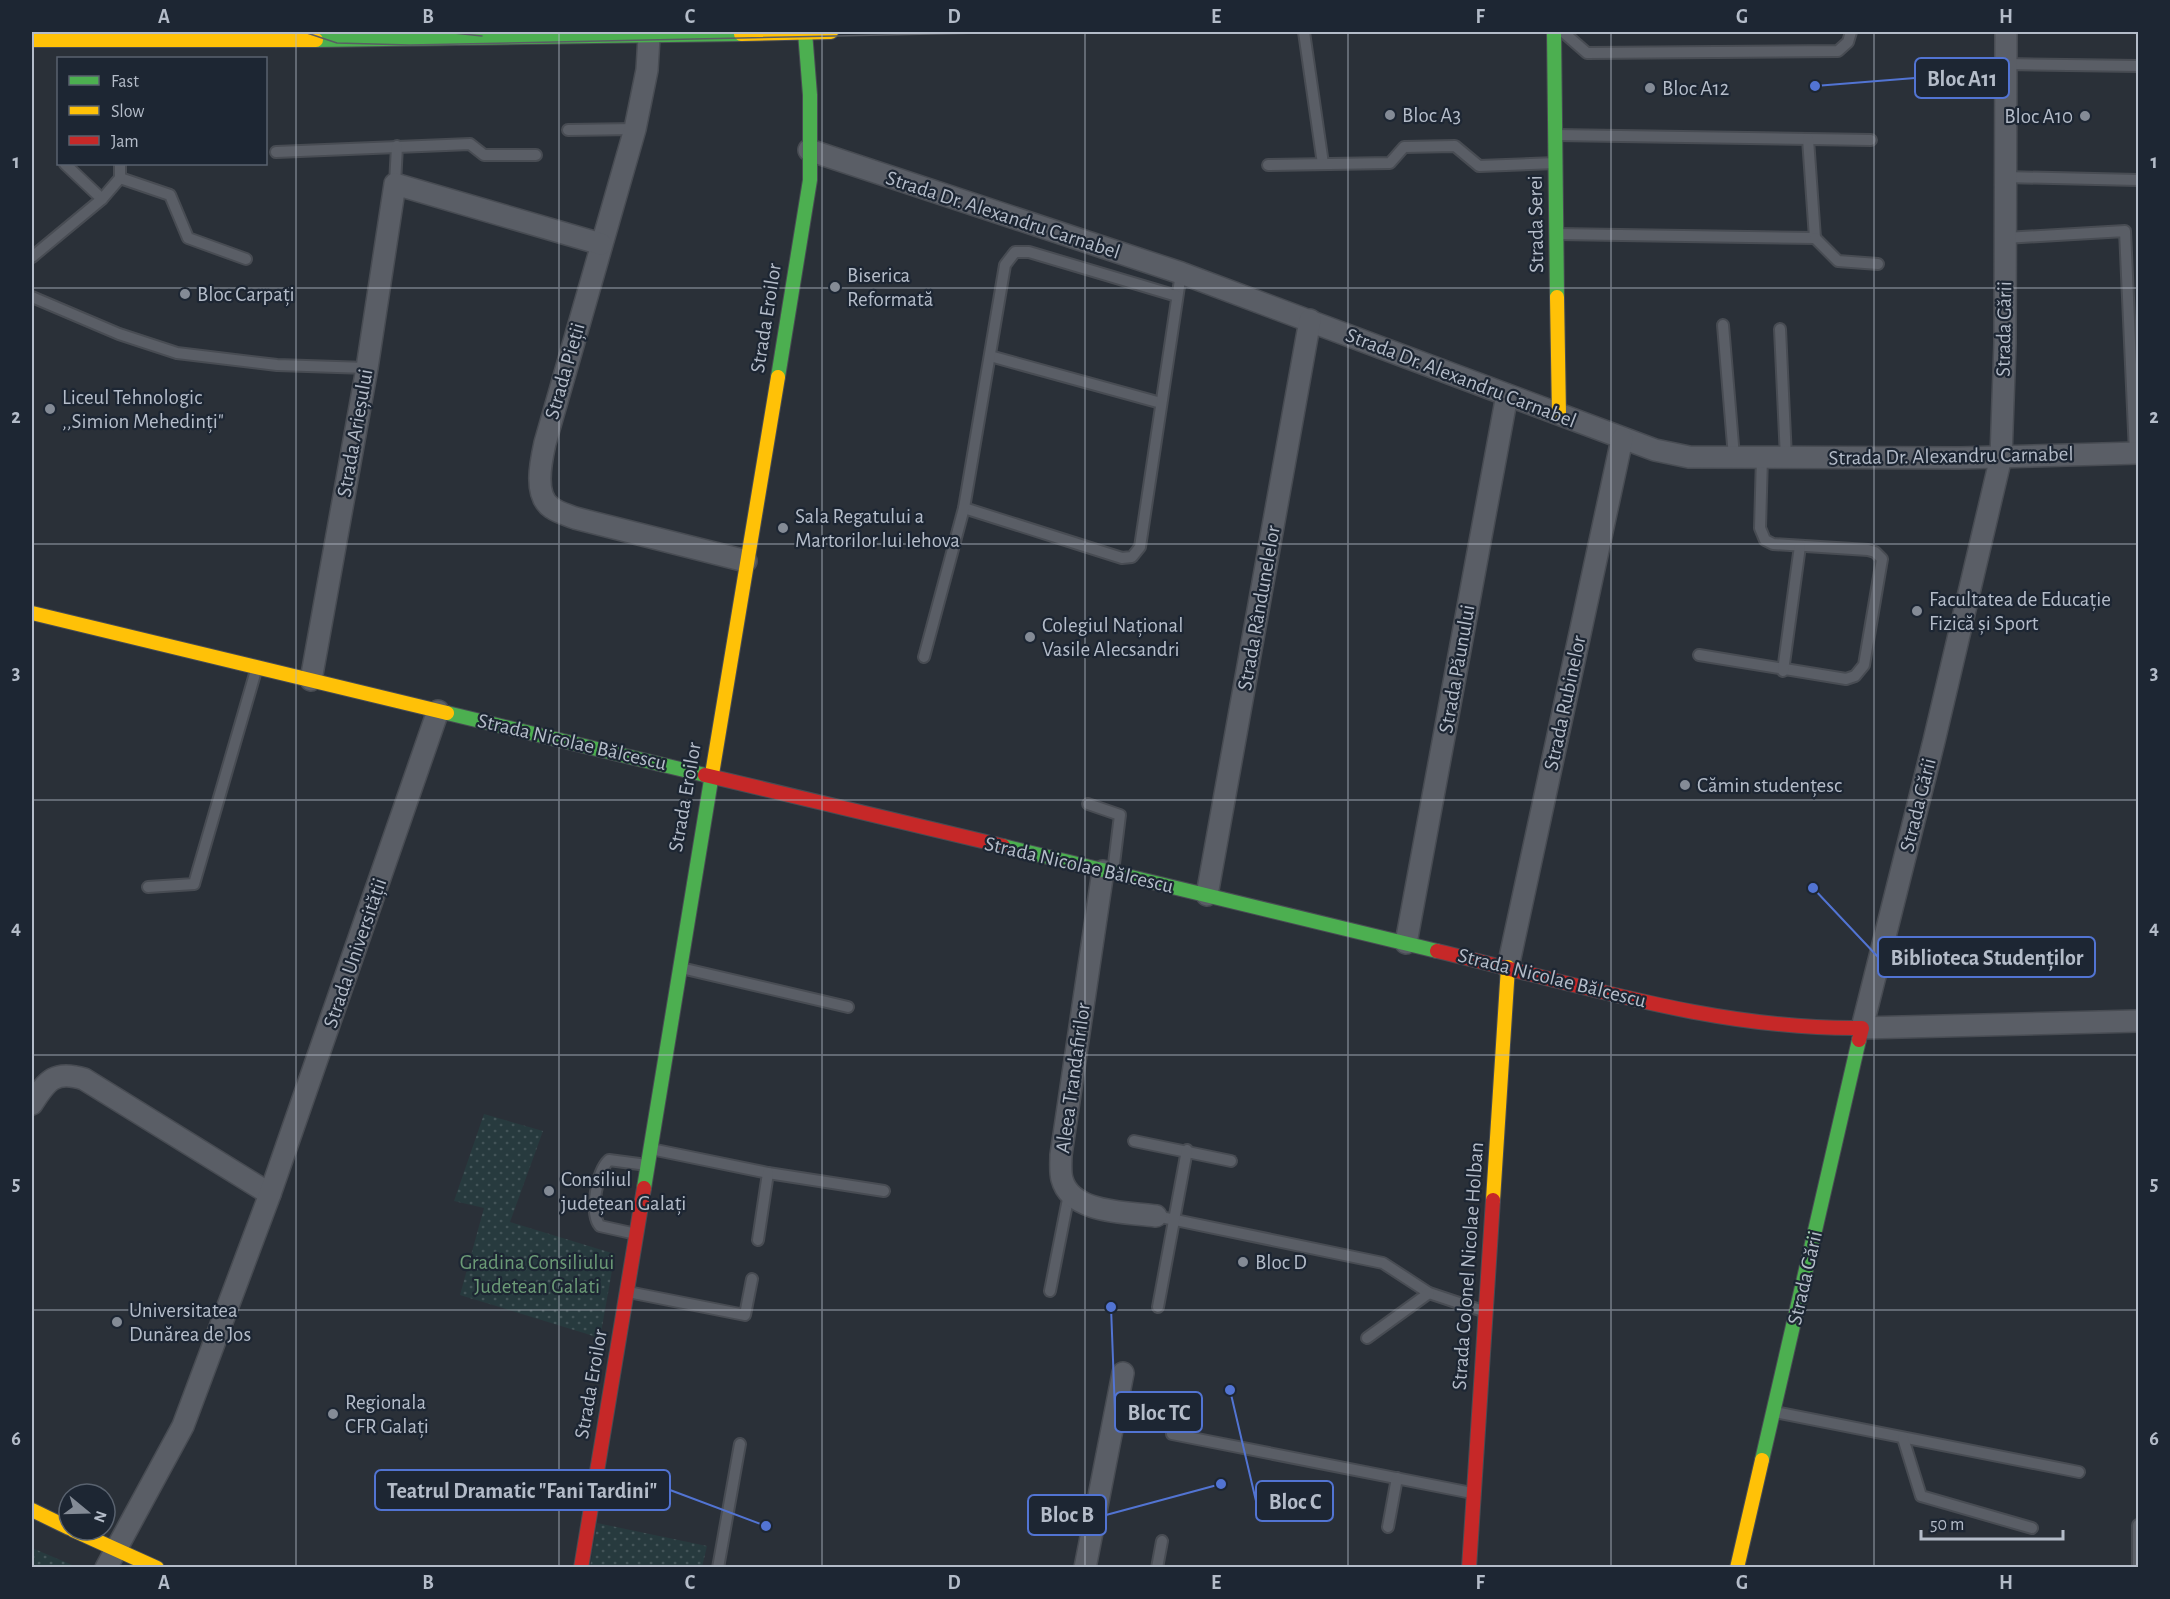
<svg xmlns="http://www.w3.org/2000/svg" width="2170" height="1599" viewBox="0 0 2170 1599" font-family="'Alegreya Sans',sans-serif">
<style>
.park{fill:url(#park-dots)}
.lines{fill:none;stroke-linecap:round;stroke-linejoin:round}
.lane-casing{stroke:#484c53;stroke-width:14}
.street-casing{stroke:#484c53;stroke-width:24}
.fast-casing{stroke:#484c53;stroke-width:16}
.slow-casing{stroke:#484c53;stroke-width:16}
.jam-casing{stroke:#484c53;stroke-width:16}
.lane{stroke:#5a5e66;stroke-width:10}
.street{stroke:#5a5e66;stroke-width:21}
.fast{stroke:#4caf50;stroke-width:14}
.slow{stroke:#ffc107;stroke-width:14}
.jam{stroke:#c62828;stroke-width:14}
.tram{stroke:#595d64;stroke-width:1.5}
.grid{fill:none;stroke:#b4bcc9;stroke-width:1.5;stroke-opacity:0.55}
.poi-dot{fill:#848b96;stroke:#1d2633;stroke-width:2}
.labels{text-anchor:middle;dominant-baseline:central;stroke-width:4.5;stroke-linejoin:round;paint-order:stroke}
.poi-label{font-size:21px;fill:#b4bcc9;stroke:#1d2633;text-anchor:start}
.street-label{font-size:21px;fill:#b4bcc9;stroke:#1d2633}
.park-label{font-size:21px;fill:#6b9a76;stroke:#1d2633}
.leader{fill:none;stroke:#5274d3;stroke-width:2}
.callout-dot{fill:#5274d3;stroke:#1d2633;stroke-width:2}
.callout{fill:#1d2633;stroke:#5274d3;stroke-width:2}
.callout-label{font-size:22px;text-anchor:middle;font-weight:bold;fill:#b4bcc9}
.neatline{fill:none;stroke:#b4bcc9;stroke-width:2}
.grid-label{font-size:20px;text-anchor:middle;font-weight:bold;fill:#b4bcc9}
</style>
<defs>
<pattern id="park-dots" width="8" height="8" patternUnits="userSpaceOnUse" patternTransform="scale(1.5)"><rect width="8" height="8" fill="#273a3e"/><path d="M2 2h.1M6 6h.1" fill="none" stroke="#445559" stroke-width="1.8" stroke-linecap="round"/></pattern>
</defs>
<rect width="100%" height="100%" fill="#2a3038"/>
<g class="park">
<path d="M484,1114l59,17 -33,91 105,32 -15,84 -140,-43 24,-87 -30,-7z"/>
<path d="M597,1523l110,23 -5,21 -112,1z"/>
<path d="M32,1548l45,19h-45z"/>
</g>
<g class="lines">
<g class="lane-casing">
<g id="lane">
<path d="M1304,32l19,132"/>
<path d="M1563,32l24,21 251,-2 10,-9 3,-10"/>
<path d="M2006,64l132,2"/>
<path d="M568,130l67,-1"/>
<path d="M1556,135l315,5"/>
<path d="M276,152l194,-8 14,11h52"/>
<path d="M65,164l37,35"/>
<path d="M1268,165l122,-2 14,-16 51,-1 24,20 77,-3"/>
<path d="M2006,177l132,3"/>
<path d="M120,178l50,17 18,43 58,21"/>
<path d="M395,184l2,-38"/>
<path d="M1557,234l258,4 -7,-99"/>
<path d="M1815,238l23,23 40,3"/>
<path d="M2005,238l120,-7 10,222"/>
<path d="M32,257l70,-58 18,-21v-14"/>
<path d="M32,297l87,37 58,19 100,12 90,3"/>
<path d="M1723,325l11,132"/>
<path d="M1780,329l6,129"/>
<path d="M990,356l171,47"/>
<path d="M964,508l158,50 10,-1 8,-10 41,-274"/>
<path d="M1699,655l147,24 9,-3 9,-11 18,-106 -7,-7 -7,-2 -95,-6 -8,-4 -5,-12 2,-71"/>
<path d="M924,657l40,-149 41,-243 10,-13h14l148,44"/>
<path d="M1783,671l17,-125"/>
<path d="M1088,804l32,11 -7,57"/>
<path d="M148,887l46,-3 63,-217"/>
<path d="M681,968l167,39"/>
<path d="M1134,1141l97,20"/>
<path d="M651,1149l117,24 116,18"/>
<path d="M1156,1216l227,47 46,30 57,19"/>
<path d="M636,1234l-36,-8c-11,-13 -3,-55 9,-66l38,5"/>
<path d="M758,1240l10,-67"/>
<path d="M1050,1291l19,-97"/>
<path d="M628,1292l117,23 7,-36"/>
<path d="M1158,1307l29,-157"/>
<path d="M1367,1338l62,-45"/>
<path d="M1775,1412l304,60"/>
<path d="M1172,1434l300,59"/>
<path d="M1903,1438l18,58 111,32"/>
<path d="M1388,1527l9,-49"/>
<path d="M718,1568l22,-124"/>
<path d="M1157,1568l5,-27"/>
<path d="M2138,1568v-43"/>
</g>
</g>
<g class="street-casing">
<g id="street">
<path d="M2006,32l-1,311 -4,114 -67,284 -72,287 276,-7"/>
<path d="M649,37l-2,33 -12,59 -90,314c-4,18 -12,53 7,65 7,5 16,7 23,10l171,43"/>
<path d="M809,150l372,123 474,177 34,7 271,1 178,-5"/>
<path d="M311,680l56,-312 28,-184 206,60"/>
<path d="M1103,871l-42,284c0,7 -1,17 1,24 9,35 66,33 94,37"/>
<path d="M1207,895l103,-575"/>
<path d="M1406,943l101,-548"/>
<path d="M1508,967l114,-528"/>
<path d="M32,1104c15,-24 23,-34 52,-25l186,115"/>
<path d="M106,1568l77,-142 87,-232 168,-483"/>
<path d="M1085,1568l38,-195"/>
</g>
</g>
<g class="fast-casing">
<g id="fast">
<path d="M1554,32l3,265"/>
<path d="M316,40l425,-6"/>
<path d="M778,377l32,-197v-85l-5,-63"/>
<path d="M447,713l258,62"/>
<path d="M1003,846l434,105"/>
<path d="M644,1188l68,-414"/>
<path d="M1762,1460l97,-420"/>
</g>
</g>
<g class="slow-casing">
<g id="slow">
<path d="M741,34l90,-2"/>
<path d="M32,40h284"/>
<path d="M1557,297l2,118"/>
<path d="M32,613l415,100"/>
<path d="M712,774l66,-397"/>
<path d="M1493,1200l15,-233"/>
<path d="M32,1510l37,18"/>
<path d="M73,1530l84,38"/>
<path d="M1737,1568l25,-108"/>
</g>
</g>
<g class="jam-casing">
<g id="jam">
<path d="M705,775l298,71"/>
<path d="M1437,951c140,33 281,79 425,77l-3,12"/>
<path d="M581,1568l63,-380"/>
<path d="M1469,1568l24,-368"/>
</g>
</g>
<use href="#lane" class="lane"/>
<use href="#street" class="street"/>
<use href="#fast" class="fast"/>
<use href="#slow" class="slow"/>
<use href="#jam" class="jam"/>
<g class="tram">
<path d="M304,32l33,11 73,2 615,-13"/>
<path d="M444,32l38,4"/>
</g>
</g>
<path class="grid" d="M296,32v1536M559,32v1536M822,32v1536M1085,32v1536M1348,32v1536M1611,32v1536M1874,32v1536M32,288h2106M32,544h2106M32,800h2106M32,1055h2106M32,1310h2106"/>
<g class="poi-dot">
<circle cx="1650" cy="88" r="6"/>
<circle cx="1390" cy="115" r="6"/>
<circle cx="2085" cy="116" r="6"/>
<circle cx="835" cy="287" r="6"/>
<circle cx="185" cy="294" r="6"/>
<circle cx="50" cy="409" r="6"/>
<circle cx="783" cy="528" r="6"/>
<circle cx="1917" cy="611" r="6"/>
<circle cx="1030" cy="637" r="6"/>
<circle cx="1685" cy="785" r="6"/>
<circle cx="549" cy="1191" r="6"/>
<circle cx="1243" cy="1262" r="6"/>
<circle cx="117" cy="1322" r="6"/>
<circle cx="333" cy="1414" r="6"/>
</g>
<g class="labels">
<g class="poi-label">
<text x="1662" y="88">Bloc A12</text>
<text x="1402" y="115">Bloc A3</text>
<text x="2073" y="116" text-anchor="end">Bloc A10</text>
<text x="847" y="275">Biserica<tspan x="847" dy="24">Reformată</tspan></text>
<text x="197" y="294">Bloc Carpați</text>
<text x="62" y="397">Liceul Tehnologic<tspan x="62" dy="24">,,Simion Mehedinți"</tspan></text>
<text x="795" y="516">Sala Regatului a<tspan x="795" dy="24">Martorilor lui Iehova</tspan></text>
<text x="1929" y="599">Facultatea de Educație<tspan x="1929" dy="24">Fizică și Sport</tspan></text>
<text x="1042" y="625">Colegiul Național<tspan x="1042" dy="24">Vasile Alecsandri</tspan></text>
<text x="1697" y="785">Cămin studențesc</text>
<text x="561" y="1179">Consiliul<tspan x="561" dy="24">județean Galați</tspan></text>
<text x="1255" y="1262">Bloc D</text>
<text x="129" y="1310">Universitatea<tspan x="129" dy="24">Dunărea de Jos</tspan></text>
<text x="345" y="1402">Regionala<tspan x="345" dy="24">CFR Galați</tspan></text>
</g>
<g class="street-label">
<text transform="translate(1003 215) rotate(18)">Strada Dr. Alexandru Carnabel</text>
<text transform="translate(1536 224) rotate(-91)">Strada Serei</text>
<text transform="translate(766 318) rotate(-81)">Strada Eroilor</text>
<text transform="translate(2004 329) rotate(-89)">Strada Gării</text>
<text transform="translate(565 371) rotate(-74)">Strada Pieții</text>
<text transform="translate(1461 378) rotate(21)">Strada Dr. Alexandru Carnabel</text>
<text transform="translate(355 433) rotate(-80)">Strada Arieșului</text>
<text transform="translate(1951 456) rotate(-1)">Strada Dr. Alexandru Carnabel</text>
<text transform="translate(1259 608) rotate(-80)">Strada Rândunelelor</text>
<text transform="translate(1457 669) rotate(-80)">Strada Păunului</text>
<text transform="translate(1565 703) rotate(-78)">Strada Rubinelor</text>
<text transform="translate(572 742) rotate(13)">Strada Nicolae Bălcescu</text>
<text transform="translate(685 797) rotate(-80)">Strada Eroilor</text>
<text transform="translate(1918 805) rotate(-76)">Strada Gării</text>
<text transform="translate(1079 865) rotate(13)">Strada Nicolae Bălcescu</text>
<text transform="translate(355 953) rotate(-71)">Strada Universității</text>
<text transform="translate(1552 978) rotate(14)">Strada Nicolae Bălcescu</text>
<text transform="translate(1073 1078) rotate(-82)">Aleea Trandafirilor</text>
<text transform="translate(1468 1266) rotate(-86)">Strada Colonel Nicolae Holban</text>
<text transform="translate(1805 1278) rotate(-77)">Strada Gării</text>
<text transform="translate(591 1384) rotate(-80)">Strada Eroilor</text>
</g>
<g class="park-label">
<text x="537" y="1262">Gradina Consiliului<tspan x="537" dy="24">Judetean Galati</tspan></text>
</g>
</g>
<path class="leader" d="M1815 86L1915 78M1813 888L1878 957M1111 1307L1115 1412M766 1526L670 1490M1230 1390L1256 1501M1221 1484L1106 1515"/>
<g class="callout-dot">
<circle cx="1815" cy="86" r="6"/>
<circle cx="1813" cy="888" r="6"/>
<circle cx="1111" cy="1307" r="6"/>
<circle cx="766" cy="1526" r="6"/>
<circle cx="1230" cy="1390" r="6"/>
<circle cx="1221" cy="1484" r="6"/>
</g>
<g class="callout">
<rect x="1915" y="58" width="94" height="40" rx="6"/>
<rect x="1878" y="937" width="217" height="40" rx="6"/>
<rect x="1115" y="1392" width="87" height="40" rx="6"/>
<rect x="375" y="1470" width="295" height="40" rx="6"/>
<rect x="1256" y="1481" width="77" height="40" rx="6"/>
<rect x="1028" y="1495" width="78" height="40" rx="6"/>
</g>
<g class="callout-label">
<text x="1962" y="86">Bloc A11</text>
<text x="1987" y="965">Biblioteca Studenților</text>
<text x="1159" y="1420">Bloc TC</text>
<text x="522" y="1498">Teatrul Dramatic "Fani Tardini"</text>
<text x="1295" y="1509">Bloc C</text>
<text x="1067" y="1522">Bloc B</text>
</g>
<rect width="2170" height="1599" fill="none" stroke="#1d2633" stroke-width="66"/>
<rect x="57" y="57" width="210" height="108" fill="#1d2633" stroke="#59626f" stroke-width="1.5"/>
<rect x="69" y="76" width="30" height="9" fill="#4caf50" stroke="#59626f" stroke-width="1.5"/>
<text x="111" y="87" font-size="18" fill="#b4bcc9">Fast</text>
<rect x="69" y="106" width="30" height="9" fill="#ffc107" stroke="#59626f" stroke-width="1.5"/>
<text x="111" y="117" font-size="18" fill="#b4bcc9">Slow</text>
<rect x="69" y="136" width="30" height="9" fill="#c62828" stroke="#59626f" stroke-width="1.5"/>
<text x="111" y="147" font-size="18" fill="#b4bcc9">Jam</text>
<g transform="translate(87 1512) rotate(109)"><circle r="28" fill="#1d2633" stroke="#59626f" stroke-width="1.5"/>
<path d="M0-4.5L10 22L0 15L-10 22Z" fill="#848b96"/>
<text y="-9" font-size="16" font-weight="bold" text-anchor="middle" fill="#b4bcc9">N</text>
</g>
<path d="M1921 1530v9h142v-9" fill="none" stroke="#b4bcc9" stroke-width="3"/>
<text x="1930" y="1530" font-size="18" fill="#b4bcc9" stroke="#1d2633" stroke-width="4.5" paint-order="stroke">50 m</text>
<rect x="33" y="33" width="2104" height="1533" class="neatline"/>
<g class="grid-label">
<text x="164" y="23">A</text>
<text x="428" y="23">B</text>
<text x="690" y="23">C</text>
<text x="954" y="23">D</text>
<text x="1216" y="23">E</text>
<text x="1480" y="23">F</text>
<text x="1742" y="23">G</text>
<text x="2006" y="23">H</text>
<text x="16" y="168">1</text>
<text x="2154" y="168">1</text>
<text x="16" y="423">2</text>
<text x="2154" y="423">2</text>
<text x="16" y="679">3</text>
<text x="2154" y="679">3</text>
<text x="16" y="934">4</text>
<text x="2154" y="934">4</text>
<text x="16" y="1190">5</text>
<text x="2154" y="1190">5</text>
<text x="16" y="1445">6</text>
<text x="2154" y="1445">6</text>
<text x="164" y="1589">A</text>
<text x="428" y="1589">B</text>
<text x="690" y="1589">C</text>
<text x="954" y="1589">D</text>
<text x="1216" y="1589">E</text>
<text x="1480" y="1589">F</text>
<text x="1742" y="1589">G</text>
<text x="2006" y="1589">H</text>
</g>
</svg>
